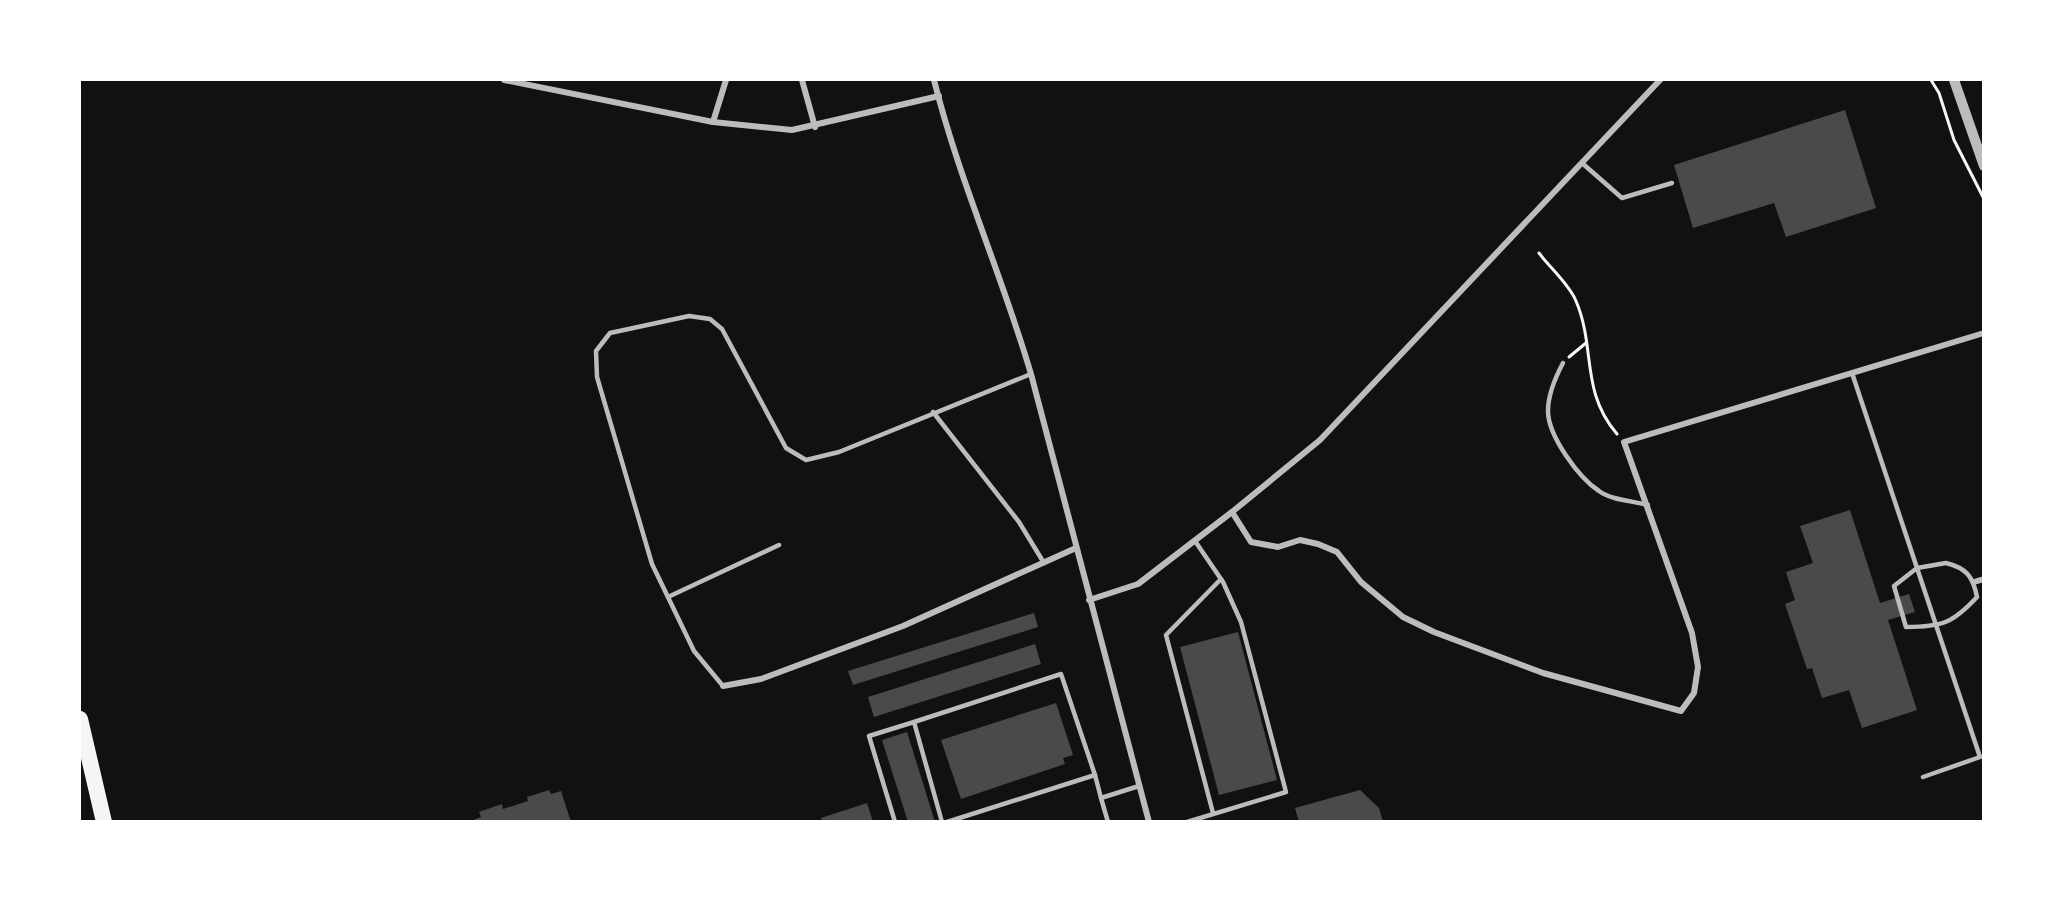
<svg xmlns="http://www.w3.org/2000/svg" width="2063" height="901" viewBox="0 0 2063 901" font-family="Quicksand,sans-serif">
<style>
.building{fill:#4a4a4a}
.lines{fill:none;stroke-linecap:round;stroke-linejoin:round}
.path{stroke:#f5f5f5;stroke-width:3}
.service{stroke:#bcbcbc;stroke-width:4.5}
.minor{stroke:#bcbcbc;stroke-width:6}
.tertiary{stroke:#bcbcbc;stroke-width:10}
.motorway{stroke:#f5f5f5;stroke-width:16}
</style>
<rect width="100%" height="100%" fill="#111"/>
<g class="building">
<path d="M1845,110l31,98 -90,29 -12,-34 -81,25 -19,-63z"/>
<path d="M1850,510l30,93 29,-9 6,18 -27,8 29,90 -55,18 -13,-38 -27,8 -10,-30 -5,1 -22,-65 10,-4 -9,-28 27,-9 -13,-37z"/>
<path d="M1034,613l4,14 -185,58 -5,-14z"/>
<path d="M1238,632l39,148 -58,15 -39,-148z"/>
<path d="M1035,644l6,20 -167,53 -6,-20z"/>
<path d="M1056,703l17,52 -10,3 2,6 -104,35 -20,-59z"/>
<path d="M907,732l28,90h-27l-26,-82z"/>
<path d="M549,790l2,4 10,-3 10,31h-103l13,-5 -2,-5 23,-8 1,5 25,-8 -1,-4z"/>
<path d="M1360,790l19,18 4,14h-84l-4,-14z"/>
<path d="M867,803l6,19h-51l-1,-4z"/>
</g>
<g class="lines">
<g class="path">
<path d="M1931,80l8,13 15,47 30,59"/>
<path d="M1539,253c11,15 30,31 37,48 20,47 4,90 41,133"/>
<path d="M1569,357l17,-14"/>
</g>
<g class="service">
<path d="M1582,163l40,35 50,-15"/>
<path d="M1563,363c-8,15 -15,31 -15,48 0,25 31,67 51,80 12,9 34,10 49,14"/>
<path d="M1852,373l128,384 -57,20"/>
<path d="M933,412l86,110 25,41"/>
<path d="M1946,563c20,5 27,13 31,34 -24,26 -35,30 -71,30l-12,-41 23,-18z"/>
<path d="M668,597l111,-52"/>
<path d="M723,686l-29,-35 -42,-87 -55,-187 -1,-26 14,-18 79,-17 21,3 12,10 64,119 20,12 33,-8 192,-78"/>
<path d="M1213,813l-47,-178 55,-56"/>
<path d="M895,822l-26,-86 45,-14"/>
<path d="M942,822l-28,-100 147,-48 34,101"/>
<path d="M947,822l148,-47 6,23"/>
<path d="M1108,822l-7,-24 38,-12"/>
<path d="M1187,822l99,-30 -45,-170 -18,-40 -28,-41"/>
</g>
<g class="minor">
<path d="M504,80l209,42 79,8 147,-34"/>
<path d="M802,80l13,47"/>
<path d="M934,80c25,100 68,195 97,294l118,448"/>
<path d="M713,122l13,-42"/>
<path d="M1232,512l19,30 27,5 22,-7 18,4 19,8 24,30 42,35 31,15 109,41 138,38 13,-18 4,-26 -6,-34 -68,-191 360,-109"/>
<path d="M1974,582l10,-3"/>
<path d="M1089,600l49,-16 94,-72 88,-72 340,-360"/>
<path d="M723,686l38,-7 142,-53 173,-78"/>
</g>
<path class="tertiary" d="M1954,80l30,86"/>
<path class="motorway" d="M80,719l24,103"/>
</g>
<rect width="2063" height="901" fill="none" stroke="#ffffff" stroke-width="162"/>
</svg>
